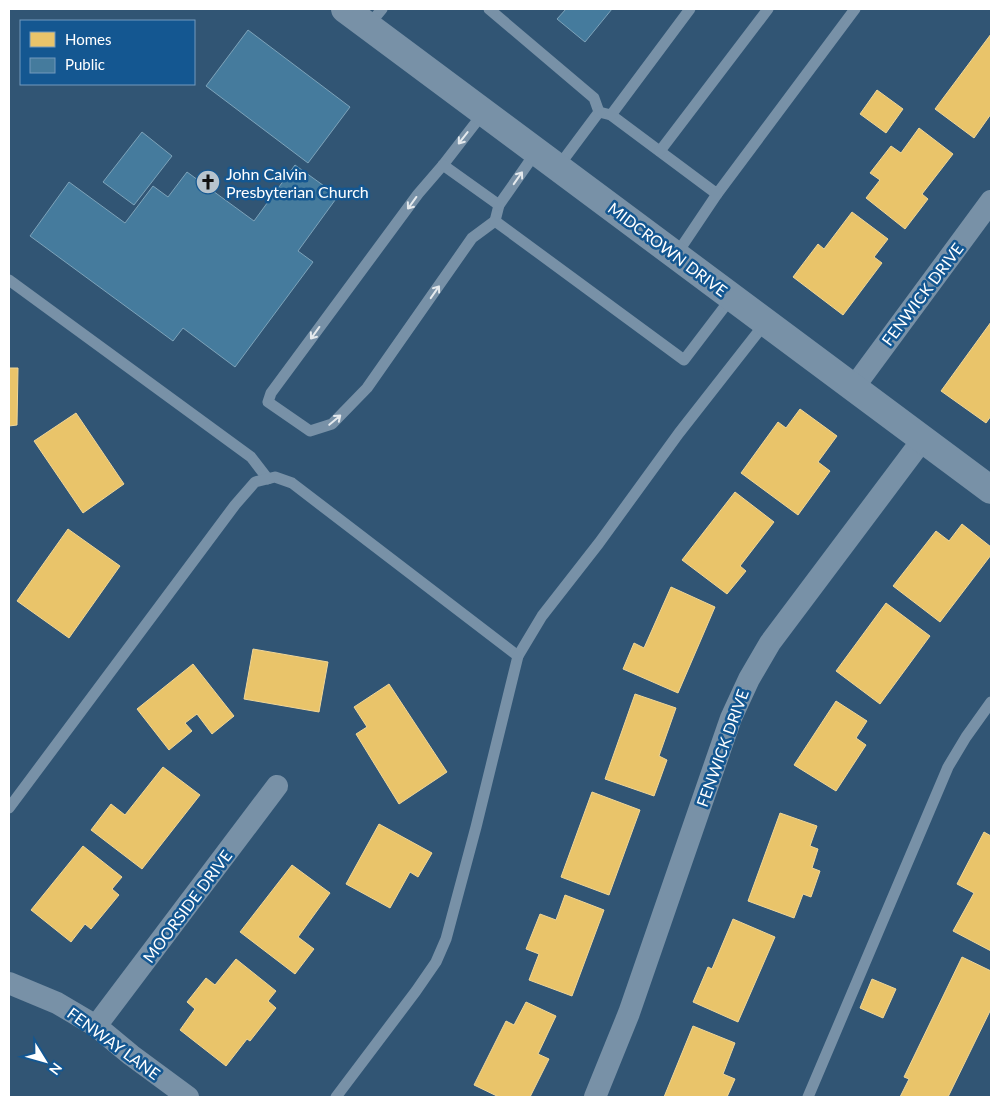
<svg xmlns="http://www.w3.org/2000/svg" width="1000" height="1106" viewBox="0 0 1000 1106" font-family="Lato,sans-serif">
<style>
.homes{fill:#e9c46a;stroke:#f0d697}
.public{fill:#457b9d;stroke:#7da3ba}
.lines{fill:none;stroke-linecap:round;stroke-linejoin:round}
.service{stroke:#7891a7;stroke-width:11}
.minor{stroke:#7891a7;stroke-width:22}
.tertiary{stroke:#7891a7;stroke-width:28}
.oneway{stroke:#e4e9ed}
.labels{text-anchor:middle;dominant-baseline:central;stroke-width:5;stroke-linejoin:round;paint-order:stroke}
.poi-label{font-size:16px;fill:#fff;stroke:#145791;text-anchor:start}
.street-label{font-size:16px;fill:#fff;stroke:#145791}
</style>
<rect width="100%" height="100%" fill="#315574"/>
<g class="homes">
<path d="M991,34v80l-17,24 -39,-29z"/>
<path d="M877,90l26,19 -17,24 -26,-19z"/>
<path d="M919,128l34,26 -31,40 6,5 -23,30 -39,-31 14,-18 -10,-7 21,-27 10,7z"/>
<path d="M852,212l36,27 -14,18 8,6 -39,52 -50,-38 25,-33 6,5z"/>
<path d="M991,322v94l-5,7 -45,-32z"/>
<path d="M9,368h9l-1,57 -8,1z"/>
<path d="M800,409l37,27 -19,26 12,9 -32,44 -57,-42 37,-51 8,6z"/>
<path d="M76,413l48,71 -41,29 -49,-72z"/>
<path d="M735,492l39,30 -34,44 6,5 -19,23 -45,-34z"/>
<path d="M962,524l29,23v8l-51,67 -47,-36 43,-55 13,10z"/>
<path d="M68,529l52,37 -51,72 -52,-37z"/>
<path d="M671,587l44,20 -37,86 -55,-24 11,-26 10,5z"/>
<path d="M886,603l44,33 -50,68 -44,-33z"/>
<path d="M253,649l75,13 -9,50 -75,-13z"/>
<path d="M193,664l41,52 -22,18 -15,-20 -12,9 7,8 -23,19 -32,-41z"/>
<path d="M389,684l58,88 -48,32 -43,-70 11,-7 -13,-20z"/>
<path d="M635,694l41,14 -17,48 8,4 -13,36 -49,-17z"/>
<path d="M836,701l31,20 -11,17 10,7 -30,46 -42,-26z"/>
<path d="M163,767l37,28 -58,74 -51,-39 20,-26 14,11z"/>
<path d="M592,792l48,18 -31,85 -48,-18z"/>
<path d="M780,813l37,13 -7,20 8,3 -6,19 8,3 -9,26 -8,-3 -9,24 -46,-17z"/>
<path d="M379,824l53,29 -14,24 -8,-5 -20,36 -44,-24z"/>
<path d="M984,832l7,4v115l-38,-20 21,-38 -17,-9z"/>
<path d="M83,846l39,31 -10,12 7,6 -28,34 -6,-5 -14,18 -40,-32z"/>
<path d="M292,865l38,28 -32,44 16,12 -19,25 -55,-42z"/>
<path d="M565,895l39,15 -32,86 -43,-16 10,-26 -13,-5 14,-35 16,6z"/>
<path d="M733,919l42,18 -37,85 -45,-20 15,-35 4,2z"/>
<path d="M962,957l29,14v38l-43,88h-48l9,-18 -5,-2z"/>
<path d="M236,959l40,32 -8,10 8,7 -26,33 -3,-2 -21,27 -46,-36 15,-21 -8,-7 19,-24 9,7z"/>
<path d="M872,979l24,10 -13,29 -23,-10z"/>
<path d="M526,1002l30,14 -18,38 11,5 -19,38h-31l-25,-12 32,-64 8,4z"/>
<path d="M693,1026l42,17 -12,31 12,5 -8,18h-63z"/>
</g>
<g class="public">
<path d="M566,9h46l-27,33 -28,-23z"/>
<path d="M248,30l102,77 -42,56 -102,-77z"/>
<path d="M142,132l30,24 -38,49 -31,-23z"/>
<path d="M295,165l43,31 -40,55 15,11 -78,105 -52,-39 -10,13 -143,-105 39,-54 56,41 28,-37 15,11 19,-25 67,49z"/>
</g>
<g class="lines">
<g class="service">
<path d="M489,9l105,89 5,14 -41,55"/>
<path d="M368,26l14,-17"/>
<path d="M484,112l-41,53 -25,29 -147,199 -3,9 42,29 22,-7 35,-36 105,-150 23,-17"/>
<path d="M599,112l12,3 106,79 138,-185"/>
<path d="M611,115l79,-106"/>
<path d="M660,151l108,-142"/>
<path d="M536,152l-37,53 -4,16 189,139 48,-63"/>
<path d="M443,165l56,40"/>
<path d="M676,255l41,-61"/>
<path d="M9,280l242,177 17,22"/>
<path d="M9,808l226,-303 20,-23 20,-5 17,6 226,173"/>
<path d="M336,1097l80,-106 20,-29 10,-23 30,-112 42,-171 24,-40 57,-73 80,-110 87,-111"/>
<path d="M808,1097l140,-330 18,-30 25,-35"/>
</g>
<g class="minor">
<path d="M854,387l137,-186"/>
<path d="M9,983l48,20 39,23 35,29 57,42"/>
<path d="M96,1026l181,-240"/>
<path d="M595,1097l34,-84 102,-295 18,-39 21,-36 153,-204"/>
</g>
<path class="tertiary" d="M345,9l646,481"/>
</g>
<defs><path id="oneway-shaft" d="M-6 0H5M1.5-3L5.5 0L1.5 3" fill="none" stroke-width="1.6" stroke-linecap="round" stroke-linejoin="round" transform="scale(1.25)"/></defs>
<g class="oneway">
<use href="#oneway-shaft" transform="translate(463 138) rotate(128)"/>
<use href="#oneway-shaft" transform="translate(518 178) rotate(-55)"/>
<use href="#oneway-shaft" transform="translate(412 203) rotate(126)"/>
<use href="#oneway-shaft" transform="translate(435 292) rotate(-55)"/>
<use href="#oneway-shaft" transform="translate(315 333) rotate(126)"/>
<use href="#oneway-shaft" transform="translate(335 420) rotate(-40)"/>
</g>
<defs>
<g id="church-disc" transform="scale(1.25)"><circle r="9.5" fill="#b7c4ce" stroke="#145791"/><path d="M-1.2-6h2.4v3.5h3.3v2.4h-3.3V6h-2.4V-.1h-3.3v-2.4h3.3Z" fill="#111"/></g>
</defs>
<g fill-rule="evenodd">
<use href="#church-disc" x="208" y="182"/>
</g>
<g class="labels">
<g class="poi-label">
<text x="226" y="173">John Calvin<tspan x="226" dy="18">Presbyterian Church</tspan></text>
</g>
<g class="street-label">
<text transform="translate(668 249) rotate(37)">MIDCROWN DRIVE</text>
<text transform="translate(922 294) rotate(-53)">FENWICK DRIVE</text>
<text transform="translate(722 748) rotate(-70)">FENWICK DRIVE</text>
<text transform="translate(187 906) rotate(-53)">MOORSIDE DRIVE</text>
<text transform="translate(114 1043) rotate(36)">FENWAY LANE</text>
</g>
</g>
<rect width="1000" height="1106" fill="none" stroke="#ffffff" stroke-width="20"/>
<rect x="20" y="20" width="175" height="65" fill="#145791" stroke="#729abd"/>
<rect x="30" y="32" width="25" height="15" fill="#e9c46a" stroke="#729abd"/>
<text x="65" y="45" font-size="15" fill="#ffffff">Homes</text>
<rect x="30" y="58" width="25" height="15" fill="#457b9d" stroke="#729abd"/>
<text x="65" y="70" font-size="15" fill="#ffffff">Public</text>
<g transform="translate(45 1061) rotate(127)" stroke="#145791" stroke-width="4" paint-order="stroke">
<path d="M0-4L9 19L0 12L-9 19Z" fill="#ffffff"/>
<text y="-8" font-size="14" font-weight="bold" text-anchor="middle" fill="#ffffff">N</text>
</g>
</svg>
